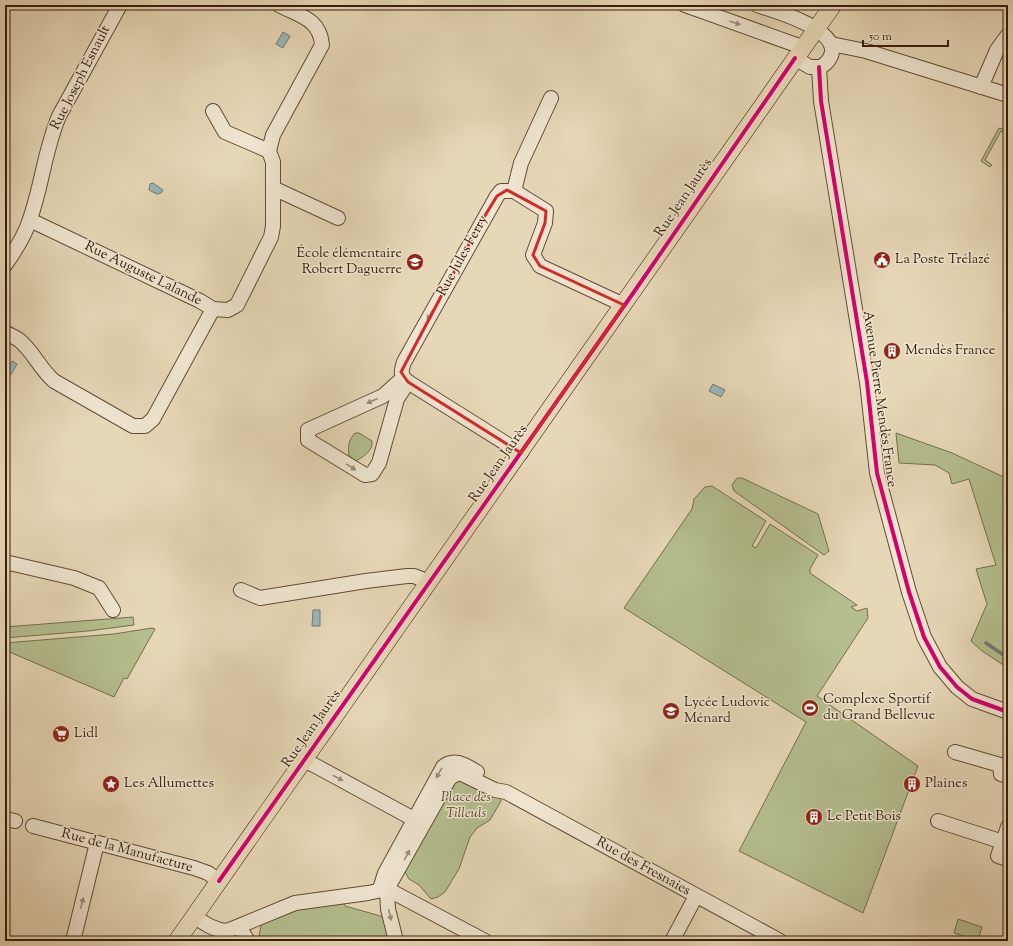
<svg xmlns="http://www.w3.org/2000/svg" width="1013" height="946" viewBox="0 0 1013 946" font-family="'Sorts Mill Goudy',serif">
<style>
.green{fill:#b4be8e;stroke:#766e4c}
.water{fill:#9bb7b9;stroke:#737a73}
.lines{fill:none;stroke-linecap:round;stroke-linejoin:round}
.stream{stroke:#737a73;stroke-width:3.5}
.minor-casing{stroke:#634c35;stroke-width:16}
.major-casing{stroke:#371e0a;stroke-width:18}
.minor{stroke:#efe5d0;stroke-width:14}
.major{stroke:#e6d7b6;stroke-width:17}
.cycleway-casing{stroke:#efe5d0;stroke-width:6}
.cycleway{stroke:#d6006c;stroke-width:4}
.oneway{fill:#9c8b77}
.marked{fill:none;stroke:#d62828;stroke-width:3;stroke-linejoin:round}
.labels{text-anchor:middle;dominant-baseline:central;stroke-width:3;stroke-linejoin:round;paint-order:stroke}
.street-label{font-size:14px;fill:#371e0a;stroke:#efe5d0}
.poi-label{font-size:14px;fill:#371e0a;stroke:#efe5d0;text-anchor:start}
.park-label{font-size:14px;font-style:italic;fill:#56462b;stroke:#efe5d0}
</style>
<rect width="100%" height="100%" fill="#e6d7b6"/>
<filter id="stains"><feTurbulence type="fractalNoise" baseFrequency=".005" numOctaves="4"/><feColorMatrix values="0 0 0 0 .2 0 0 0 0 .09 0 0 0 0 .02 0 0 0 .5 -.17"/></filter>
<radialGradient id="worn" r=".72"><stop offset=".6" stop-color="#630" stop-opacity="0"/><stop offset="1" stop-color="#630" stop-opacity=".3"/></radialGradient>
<g class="green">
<path d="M999,128l9,3v3l-7,-3 -16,29 7,5 -2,2 -9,-6z"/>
<path d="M355,433h4l13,8c1,10 -8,15 -16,20l-7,-5c-1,-10 -1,-15 6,-23z"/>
<path d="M896,433l56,20 56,26v189l-26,-17 -11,-10 16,-37 -11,-35 20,-4 -27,-86 -17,5 -3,-11 -14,-8 -36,-2z"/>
<path d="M737,478h5l76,36 11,37 -5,4 -90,-64 -2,-6z"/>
<path d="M712,486l54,35 -14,25 4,2 14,-24 48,31 -8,14v4l47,32 -6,2 6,4 10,-3 1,10 -51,78 101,70 -55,147 -124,-62 67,-129 -182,-114 68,-99 2,-10 11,-12z"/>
<path d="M133,617l1,8 -46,6 -83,7v-11z"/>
<path d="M152,628l3,1 -28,50 -3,-1 -10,19 -109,-47v-7l109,-9z"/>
<path d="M458,777l42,19 1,5 -11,19 -13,8 -7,9 -11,32 -14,23 -7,5 -7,2 -12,-14 -10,-6 -5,-9z"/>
<path d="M342,900l3,6 39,11 6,24h-132l3,-15 5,-9 29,-12z"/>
<path d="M958,919l24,8 -4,14 -24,-8z"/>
</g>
<g class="water">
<path d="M283,32l7,4 -7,12 -7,-4z"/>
<path d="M153,183l10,7 -2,3 -4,1 -8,-4 1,-6z"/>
<path d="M12,361l5,3 -6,11 -5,-3z"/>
<path d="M713,384l12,6 -4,7 -12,-6z"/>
<path d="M313,610h7v16h-8z"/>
</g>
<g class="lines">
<path class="stream" d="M986,643l22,15"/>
<g class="minor-casing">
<g id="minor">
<path d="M685,5l117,42"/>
<path d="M757,5c18,6 77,22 75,47 -1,7 -5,11 -11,15h-11l-15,-9"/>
<path d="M831,44l35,7 142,44"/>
<path d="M819,67l2,34 46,281 10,91 32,119 15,45 16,30 17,20 15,12 36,13"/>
<path d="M981,87l16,-37 11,-15"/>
<path d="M213,111l12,21 44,19"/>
<path d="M273,188l65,30"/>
<path d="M514,191l7,-28 30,-65"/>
<path d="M5,265c10,-14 20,-29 25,-46 12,-34 15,-70 29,-103l61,-111"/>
<path d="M213,309l15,1 9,-5 34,-68 2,-11v-64l-4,-11 4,-16 49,-90c-2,-26 -22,-29 -43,-40"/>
<path d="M5,332c4,3 10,5 14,8 14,11 21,29 35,41l79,45h12l8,-7 60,-110 -13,-8 -170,-81"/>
<path d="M403,378l-20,18 -75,34v10l57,35 7,-1 7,-11 18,-64 11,-17"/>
<path d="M521,453l-113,-71c-8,-6 -7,-11 -4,-20l93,-166 4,-5h13l32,20 -1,12 -12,32 7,11 84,39"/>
<path d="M5,562l69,16 25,10 14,22"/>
<path d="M241,590l19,8 106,-17 41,-5h7l15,6"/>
<path d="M955,752l45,13 1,9 7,2"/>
<path d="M303,761l11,4 107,58"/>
<path d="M5,819l10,2"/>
<path d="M938,821l65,21"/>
<path d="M33,826l161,42 14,5 11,8"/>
<path d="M1008,827l-10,29 10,3"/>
<path d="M380,889l5,-16 58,-106c12,-10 23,-1 34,5"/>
<path d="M387,889l62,-110 5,-4 6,-2 35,17 11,2 274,149"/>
<path d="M387,889l1,20 8,32"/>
<path d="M194,916c11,8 20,14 33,15l68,-28 73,-10 19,-4 98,52"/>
<path d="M239,927l9,14"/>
<path d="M73,941l24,-98"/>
<path d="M672,941l24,-45"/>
</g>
</g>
<g class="major-casing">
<path id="major" d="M177,941l656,-936"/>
</g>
<use href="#minor" class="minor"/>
<use href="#major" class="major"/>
<g class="cycleway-casing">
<g id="cycleway">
<path d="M819,67l2,34 46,281 10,91 32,119 15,45 16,30 17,20 15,12 36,13"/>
<path d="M219,881l417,-592 159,-231"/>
</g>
</g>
<use href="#cycleway" class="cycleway"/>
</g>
<defs><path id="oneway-solid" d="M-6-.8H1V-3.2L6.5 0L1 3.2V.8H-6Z"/></defs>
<g class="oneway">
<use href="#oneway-solid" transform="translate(735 23) rotate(19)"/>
<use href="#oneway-solid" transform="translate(430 315) rotate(119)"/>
<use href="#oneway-solid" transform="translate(372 401) rotate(156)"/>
<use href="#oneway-solid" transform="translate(351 467) rotate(32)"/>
<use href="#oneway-solid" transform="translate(439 773) rotate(120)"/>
<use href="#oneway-solid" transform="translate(338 778) rotate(28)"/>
<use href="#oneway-solid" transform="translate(407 855) rotate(-61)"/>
<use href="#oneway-solid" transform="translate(82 903) rotate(-76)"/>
<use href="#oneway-solid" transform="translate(390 915) rotate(77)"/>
</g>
<path class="marked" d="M507,190l39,21 -1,12 -12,32 7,11 84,39 -103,148 -113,-71 -7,-10 77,-145 19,-31z"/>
<defs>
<g id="civic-disc" transform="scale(0.9)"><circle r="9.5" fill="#8f2418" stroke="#efe5d0"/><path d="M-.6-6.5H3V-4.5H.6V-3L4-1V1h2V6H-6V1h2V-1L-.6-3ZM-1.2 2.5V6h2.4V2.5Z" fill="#fff"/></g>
<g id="school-disc" transform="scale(0.9)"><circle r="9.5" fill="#8f2418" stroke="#efe5d0"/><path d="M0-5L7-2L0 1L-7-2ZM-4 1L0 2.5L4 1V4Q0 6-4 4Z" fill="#fff"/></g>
<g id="building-disc" transform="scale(0.9)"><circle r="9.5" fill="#8f2418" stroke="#efe5d0"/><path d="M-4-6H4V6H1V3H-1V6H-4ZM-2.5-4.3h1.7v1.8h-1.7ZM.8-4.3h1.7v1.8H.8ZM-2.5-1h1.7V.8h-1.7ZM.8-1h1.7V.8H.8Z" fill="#fff"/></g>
<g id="stadium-disc" transform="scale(0.9)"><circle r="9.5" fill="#8f2418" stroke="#efe5d0"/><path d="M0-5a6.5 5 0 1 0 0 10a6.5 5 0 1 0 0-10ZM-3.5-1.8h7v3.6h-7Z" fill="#fff"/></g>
<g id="supermarket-disc" transform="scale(0.9)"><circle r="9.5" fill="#8f2418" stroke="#efe5d0"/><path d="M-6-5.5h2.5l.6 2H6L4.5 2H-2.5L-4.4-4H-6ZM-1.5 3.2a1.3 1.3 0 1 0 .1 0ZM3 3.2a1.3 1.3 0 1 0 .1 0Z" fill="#fff"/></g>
<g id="sight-disc" transform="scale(0.9)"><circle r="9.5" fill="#8f2418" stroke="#efe5d0"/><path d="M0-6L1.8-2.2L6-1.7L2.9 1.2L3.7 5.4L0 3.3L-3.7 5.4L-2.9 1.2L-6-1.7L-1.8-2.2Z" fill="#fff"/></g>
</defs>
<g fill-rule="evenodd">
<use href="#civic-disc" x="882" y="260"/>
<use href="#school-disc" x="415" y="262"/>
<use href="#building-disc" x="892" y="351"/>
<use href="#stadium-disc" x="810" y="708"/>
<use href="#school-disc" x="671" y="711"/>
<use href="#supermarket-disc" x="61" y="734"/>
<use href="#sight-disc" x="111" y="784"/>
<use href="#building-disc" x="912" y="784"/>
<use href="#building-disc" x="814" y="817"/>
</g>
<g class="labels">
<g class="street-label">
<text transform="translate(81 78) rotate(-63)">Rue Joseph Esnault</text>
<text transform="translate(684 198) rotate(-56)">Rue Jean Jaurès</text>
<text transform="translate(463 256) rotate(-61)">Rue Jules Ferry</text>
<text transform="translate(143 274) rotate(26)">Rue Auguste Lalande</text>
<text transform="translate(879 399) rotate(82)">Avenue Pierre Mendès France</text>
<text transform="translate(499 464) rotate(-55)">Rue Jean Jaurès</text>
<text transform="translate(312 729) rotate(-55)">Rue Jean Jaurès</text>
<text transform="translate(127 851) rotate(15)">Rue de la Manufacture</text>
<text transform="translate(643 867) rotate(29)">Rue des Fresnaies</text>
</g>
<g class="poi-label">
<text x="402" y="254" text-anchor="end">École élémentaire<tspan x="402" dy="16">Robert Daguerre</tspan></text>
<text x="895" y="260">La Poste Trélazé</text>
<text x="905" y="351">Mendès France</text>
<text x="823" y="700">Complexe Sportif<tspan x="823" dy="16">du Grand Bellevue</tspan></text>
<text x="684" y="703">Lycée Ludovic<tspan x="684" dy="16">Ménard</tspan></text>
<text x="74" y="734">Lidl</text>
<text x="124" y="784">Les Allumettes</text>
<text x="925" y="784">Plaines</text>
<text x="827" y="817">Le Petit Bois</text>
</g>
<g class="park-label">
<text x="466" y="798">Place des<tspan x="466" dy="16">Tilleuls</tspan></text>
</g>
</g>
<rect width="1013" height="946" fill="none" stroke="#e6d7b6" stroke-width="20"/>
<rect x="6" y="6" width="1001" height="934" fill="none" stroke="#371e0a" stroke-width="2"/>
<rect x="10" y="10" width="993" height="926" fill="none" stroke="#371e0a"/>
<path d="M863 40v6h85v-6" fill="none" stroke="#371e0a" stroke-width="2"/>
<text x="869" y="40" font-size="12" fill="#371e0a" stroke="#efe5d0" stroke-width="3" paint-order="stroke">50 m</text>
<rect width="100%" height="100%" filter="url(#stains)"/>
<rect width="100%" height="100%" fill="url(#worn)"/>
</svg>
